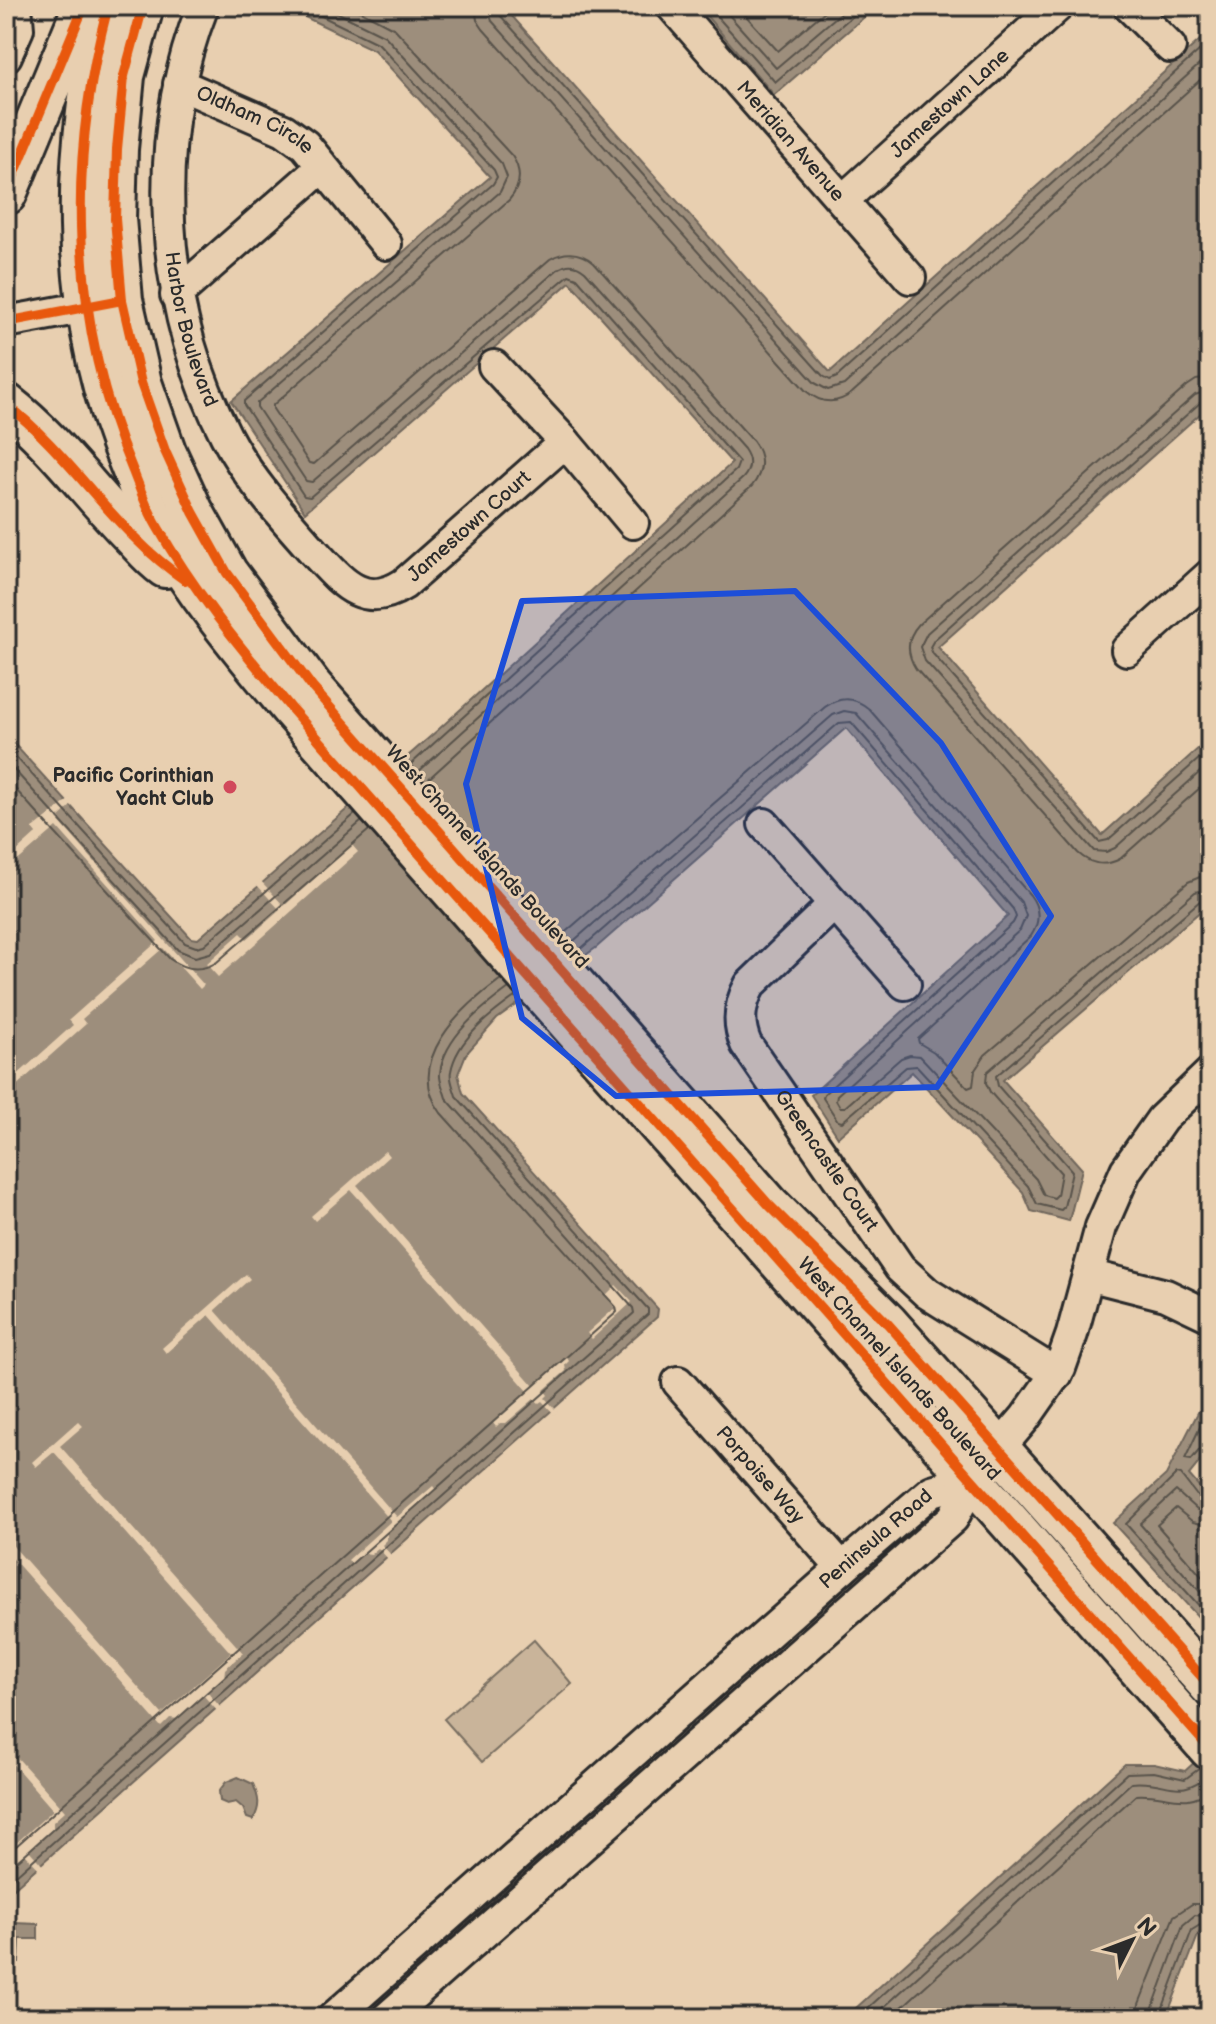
<svg xmlns="http://www.w3.org/2000/svg" width="1216" height="2024" viewBox="0 0 1216 2024" font-family="'Balsamiq Sans',sans-serif">
<style>
.green{fill:#c9b49a;stroke:#7a7062;stroke-width:2}
.water{fill:#9d8e7b;stroke:#6f665b;stroke-width:2}
.pier{fill:#e8cfb0}
.lines{fill:none;stroke-linecap:round;stroke-linejoin:round}
.shore{stroke:#59534b;stroke-width:2}
.minor-casing{stroke:#2b2b2b;stroke-width:36}
.major-casing{stroke:#2b2b2b;stroke-width:46}
.minor{stroke:#e8cfb0;stroke-width:30}
.major{stroke:#e8cfb0;stroke-width:40}
.cycleway-casing{stroke:#e8cfb0;stroke-width:15}
.cycleway{stroke:#e8590c;stroke-width:10}
.marked{fill:#1d4ed8;fill-opacity:0.2;stroke:#1d4ed8;stroke-width:6;stroke-linejoin:round}
.poi-dot{fill:#d1495b;stroke:#e8cfb0;stroke-width:3}
.labels{text-anchor:middle;dominant-baseline:central;stroke-width:6;stroke-linejoin:round;paint-order:stroke}
.street-label{font-size:20px;fill:#2b2b2b;stroke:#e8cfb0}
.poi-label{font-size:20px;font-weight:bold;fill:#2b2b2b;stroke:#e8cfb0;text-anchor:end}
</style>
<rect width="100%" height="100%" fill="#e8cfb0"/>
<filter id="ink" filterUnits="userSpaceOnUse"><feTurbulence type="fractalNoise" baseFrequency=".0125" numOctaves="2"/><feDisplacementMap in="SourceGraphic" scale="16" xChannelSelector="R" yChannelSelector="G"/><feConvolveMatrix kernelMatrix="1 2 1 2 8 2 1 2 1" color-interpolation-filters="sRGB"/></filter>
<g filter="url(#ink)">
<path class="green" d="M534,1640l38,44 -90,78 -38,-43z"/>
<g class="water">
<path d="M282,6h221l327,366 380,-341v374l-272,242 164,188 108,-97v165l-207,177 79,89 -13,52 -38,-10 -8,-19 -111,-120 -74,65 -27,-42 197,-179 -162,-188 -249,219 -100,72 -31,35 -8,20 5,19 195,216 -1,8 -651,578v-1160l185,203 7,1 241,-210 293,-266 -162,-181 -265,230 -74,-111 259,-224 -116,-127z"/>
<path d="M698,6h179l-103,89z"/>
<path d="M1210,1389v60l-21,26 21,24v131l-97,-107 53,-48z"/>
<path d="M1210,1748v188l-11,-3 -33,85h-321l280,-254h29l31,7z"/>
<path d="M238,1777l15,7c6,14 8,22 0,36l-6,-2 -4,-10 -7,-6 -9,2 -7,-3 -1,-10 7,-9z"/>
<path d="M14,1923l24,1v15h-18l-1,24 -13,-1 1,-31h6z"/>
</g>
<g class="pier">
<path d="M70,799l4,4 -17,16 147,166 -4,4 -37,-41 -81,71 4,5 -80,71v-10l67,-60 -4,-5 89,-79 -101,-114 -51,44v-10l30,-27 -4,-5z"/>
<path d="M352,845l6,7 -140,125 -12,-13 35,-31 6,6 33,-29 -24,-26 4,-4 24,26z"/>
<path d="M385,1151l4,5 -32,29 177,201 33,-28 2,3 -4,4 1,6 -22,19 4,5 -3,3 12,13 -3,3 -12,-13 -3,2 -5,-4 -28,24h-6l-4,4 -3,-4 35,-32 -177,-201 -36,31 -4,-5z"/>
<path d="M246,1274l4,5 -35,31 182,207 36,-31 3,4 -49,42v8l-5,5 11,12 -4,3 -11,-12 -7,6 -7,-1 -12,11 -4,-4 43,-39 -182,-206 -43,38 -4,-5z"/>
<path d="M616,1285l16,17 -40,37 -5,-6 28,-25 -10,-12z"/>
<path d="M78,1421l5,5 -23,20 183,207 -18,16 -1,9 -16,15 14,16 -4,3 -14,-16 -26,23 -8,-1 -9,9 -155,-176v-13l156,176 69,-61 -177,-201 -18,15 -4,-5z"/>
<path d="M6,1745l59,66 -12,11v8l-24,20 15,17 -4,3 -15,-16 -19,14v-16l47,-42 -47,-54z"/>
</g>
<g class="lines">
<g class="shore">
<path d="M301,6l78,38 115,126 3,7 -4,7 -249,217v4l60,91 6,1 259,-222 8,3 162,184 -3,8 -326,295"/>
<path d="M324,6l61,30 117,128 5,13 -7,15 -243,211v4l49,74 6,1 245,-212c9,-7 19,-7 28,1l159,178c7,10 7,20 -1,29l-326,295"/>
<path d="M351,6l44,23 117,127c10,15 9,30 -3,44l-236,205v4l36,54 5,1 236,-205c16,-9 30,-8 44,4l159,178c11,15 11,30 -1,45l-327,296"/>
<path d="M475,6l2,14 6,9 323,362c15,13 30,14 46,2l358,-322"/>
<path d="M487,6l5,15 323,362 13,7 16,-5 366,-330"/>
<path d="M497,6l3,9 323,361 7,4 7,-3 373,-336"/>
<path d="M708,6l67,76 89,-76"/>
<path d="M721,6l55,62 73,-62"/>
<path d="M737,6l41,45 53,-45"/>
<path d="M1210,378l-14,2 -9,6 -268,238c-13,14 -13,29 -3,45l162,184c13,12 26,14 42,6l90,-80"/>
<path d="M1210,390l-15,5 -268,238 -7,14 5,14 169,190 12,1 9,-4 95,-85"/>
<path d="M1210,400l-9,2 -267,238 -4,7 3,7 166,188 9,-2 102,-91"/>
<path d="M6,746l179,197 11,4 8,-2 151,-131"/>
<path d="M6,761l172,189 17,7 15,-4 152,-132"/>
<path d="M6,779l164,180c15,11 31,13 47,3l152,-132"/>
<path d="M561,936l264,-229c15,-11 30,-10 44,2l161,186c10,13 10,27 1,41l-113,103 1,4 15,9 34,36 5,-2 2,-16 10,-15 203,-173 12,-5 10,-1"/>
<path d="M569,945l264,-230 11,-4 12,2 165,189 5,14 -6,14 -183,165 -1,5 4,7h5l56,-49 9,-3 10,1 116,123 8,16 10,3 3,-3 4,-22 -71,-81 -4,-9 1,-11 208,-180 15,-4"/>
<path d="M576,953l263,-230 12,-1 162,187 3,8 -3,6 -189,171 -1,4 15,23 4,1 64,-55 11,-1 111,120 9,18 24,6 3,-3 8,-36 -74,-85 -2,-10 205,-176 9,-2"/>
<path d="M1210,1406l-25,53 6,1 11,-13 8,-2"/>
<path d="M1210,1503l-9,-2 -20,-26 -4,-1 -51,50 84,94"/>
<path d="M1210,1514l-13,-4 -21,-19 -36,33 70,79"/>
<path d="M1210,1526l-17,-4 -17,-14 -19,17 53,61"/>
<path d="M6,1855l611,-543 -1,-5 -175,-194c-38,-52 20,-105 60,-134"/>
<path d="M6,1871l628,-558 -1,-5 -187,-210c-2,-8 -7,-17 -6,-25 4,-36 43,-66 69,-85"/>
<path d="M6,1884l642,-570v-5l-192,-213c-2,-8 -7,-17 -5,-25 6,-32 40,-57 65,-75"/>
<path d="M857,2018l270,-245 27,-1 31,7 15,-11"/>
<path d="M872,2018l259,-235c38,-4 47,19 79,-10"/>
<path d="M890,2018l246,-223c27,-3 51,15 74,-6"/>
<path d="M1137,2018l2,-14 35,-88 18,-12h18"/>
<path d="M1149,2018l34,-93 12,-10 15,2"/>
<path d="M1159,2018l33,-88 8,-5 10,2"/>
</g>
<g class="minor-casing">
<g id="minor">
<path id="s1" d="M203,6c-54,137 -44,300 23,430 23,44 56,80 88,116 28,30 49,58 90,32l161,-142"/>
<path id="s2" d="M672,6l238,272"/>
<path d="M1129,6l41,41"/>
<path d="M6,56l12,-27 -2,-23"/>
<path id="s3" d="M179,84l105,46 21,15 81,99"/>
<path id="s4" d="M843,200l215,-194"/>
<path d="M176,295l145,-127"/>
<path d="M6,322l103,-19"/>
<path d="M494,366l71,76 68,81"/>
<path d="M1127,650l83,-75"/>
<path d="M764,824l141,160"/>
<path id="s5" d="M834,904l-84,81c-11,20 -13,38 -4,59l154,224 27,25 130,81"/>
<path d="M1088,1275l78,20 44,21"/>
<path id="s6" d="M678,1382l164,186"/>
<path id="s7" d="M333,2018l509,-450 90,-77 41,-12"/>
<path d="M387,2018l566,-500 20,-39 52,-61 35,-50 12,-34 29,-107 25,-57 36,-51 48,-46"/>
</g>
</g>
<g class="major-casing">
<g id="major">
<path d="M108,6c-41,154 -38,317 25,465 7,18 14,38 24,55 37,66 85,123 133,181l920,1042"/>
<path d="M143,6l-19,70 -7,73 -2,70 7,81 19,83 24,68 28,61 34,61 85,114 457,518 119,119 322,362"/>
<path d="M6,194l78,-188"/>
<path d="M6,404c48,37 82,86 124,129 11,11 22,25 35,34"/>
</g>
</g>
<use href="#minor" class="minor"/>
<use href="#major" class="major"/>
<g class="cycleway-casing">
<g id="cycleway">
<path d="M108,6c-41,154 -38,317 25,465 7,18 14,38 24,55 37,66 85,123 133,181l920,1042"/>
<path d="M143,6l-19,70 -7,73 -2,70 7,81 19,83 24,68 28,61 34,61 85,114 457,518 119,119 322,362"/>
<path d="M6,194l78,-188"/>
<path d="M6,322l116,-22"/>
<path d="M6,404c67,52 109,129 179,176"/>
</g>
</g>
<use href="#cycleway" class="cycleway"/>
</g>
</g>
<path class="marked" d="M795,591l146,152 110,173 -114,171 -321,9 -94,-78 -56,-234 56,-183z"/>
<circle class="poi-dot" cx="230" cy="787" r="8"/>
<g class="labels">
<g class="street-label">
<text stroke="none"><textPath href="#s4" startOffset="144">Jamestown Lane</textPath></text>
<text stroke="none"><textPath href="#s3" startOffset="84">Oldham Circle</textPath></text>
<text stroke="none"><textPath href="#s2" startOffset="180">Meridian Avenue</textPath></text>
<text stroke="none"><textPath href="#s1" startOffset="330">Harbor Boulevard</textPath></text>
<text stroke="none"><textPath href="#s1" startOffset="784">Jamestown Court</textPath></text>
<text transform="translate(487 857) rotate(48)">West Channel Islands Boulevard</text>
<text stroke="none"><textPath href="#s5" startOffset="320">Greencastle Court</textPath></text>
<text transform="translate(899 1369) rotate(48)">West Channel Islands Boulevard</text>
<text stroke="none"><textPath href="#s6" startOffset="124">Porpoise Way</textPath></text>
<text stroke="none"><textPath href="#s7" startOffset="724">Peninsula Road</textPath></text>
</g>
<g class="poi-label">
<text x="214" y="776">Pacific Corinthian<tspan x="214" dy="23">Yacht Club</tspan></text>
</g>
</g>
<rect width="1216" height="2024" fill="none" stroke="#e8cfb0" stroke-width="32"/>
<rect x="16" y="16" width="1184" height="1992" fill="none" stroke="#2b2b2b" stroke-width="3" filter="url(#ink)"/>
<g transform="translate(1132 1940) rotate(48)" stroke="#e8cfb0" stroke-width="6" paint-order="stroke">
<path d="M0-6L14 30L0 20L-14 30Z" fill="#2b2b2b"/>
<text y="-12" font-size="22" font-weight="bold" text-anchor="middle" fill="#2b2b2b">N</text>
</g>
</svg>
